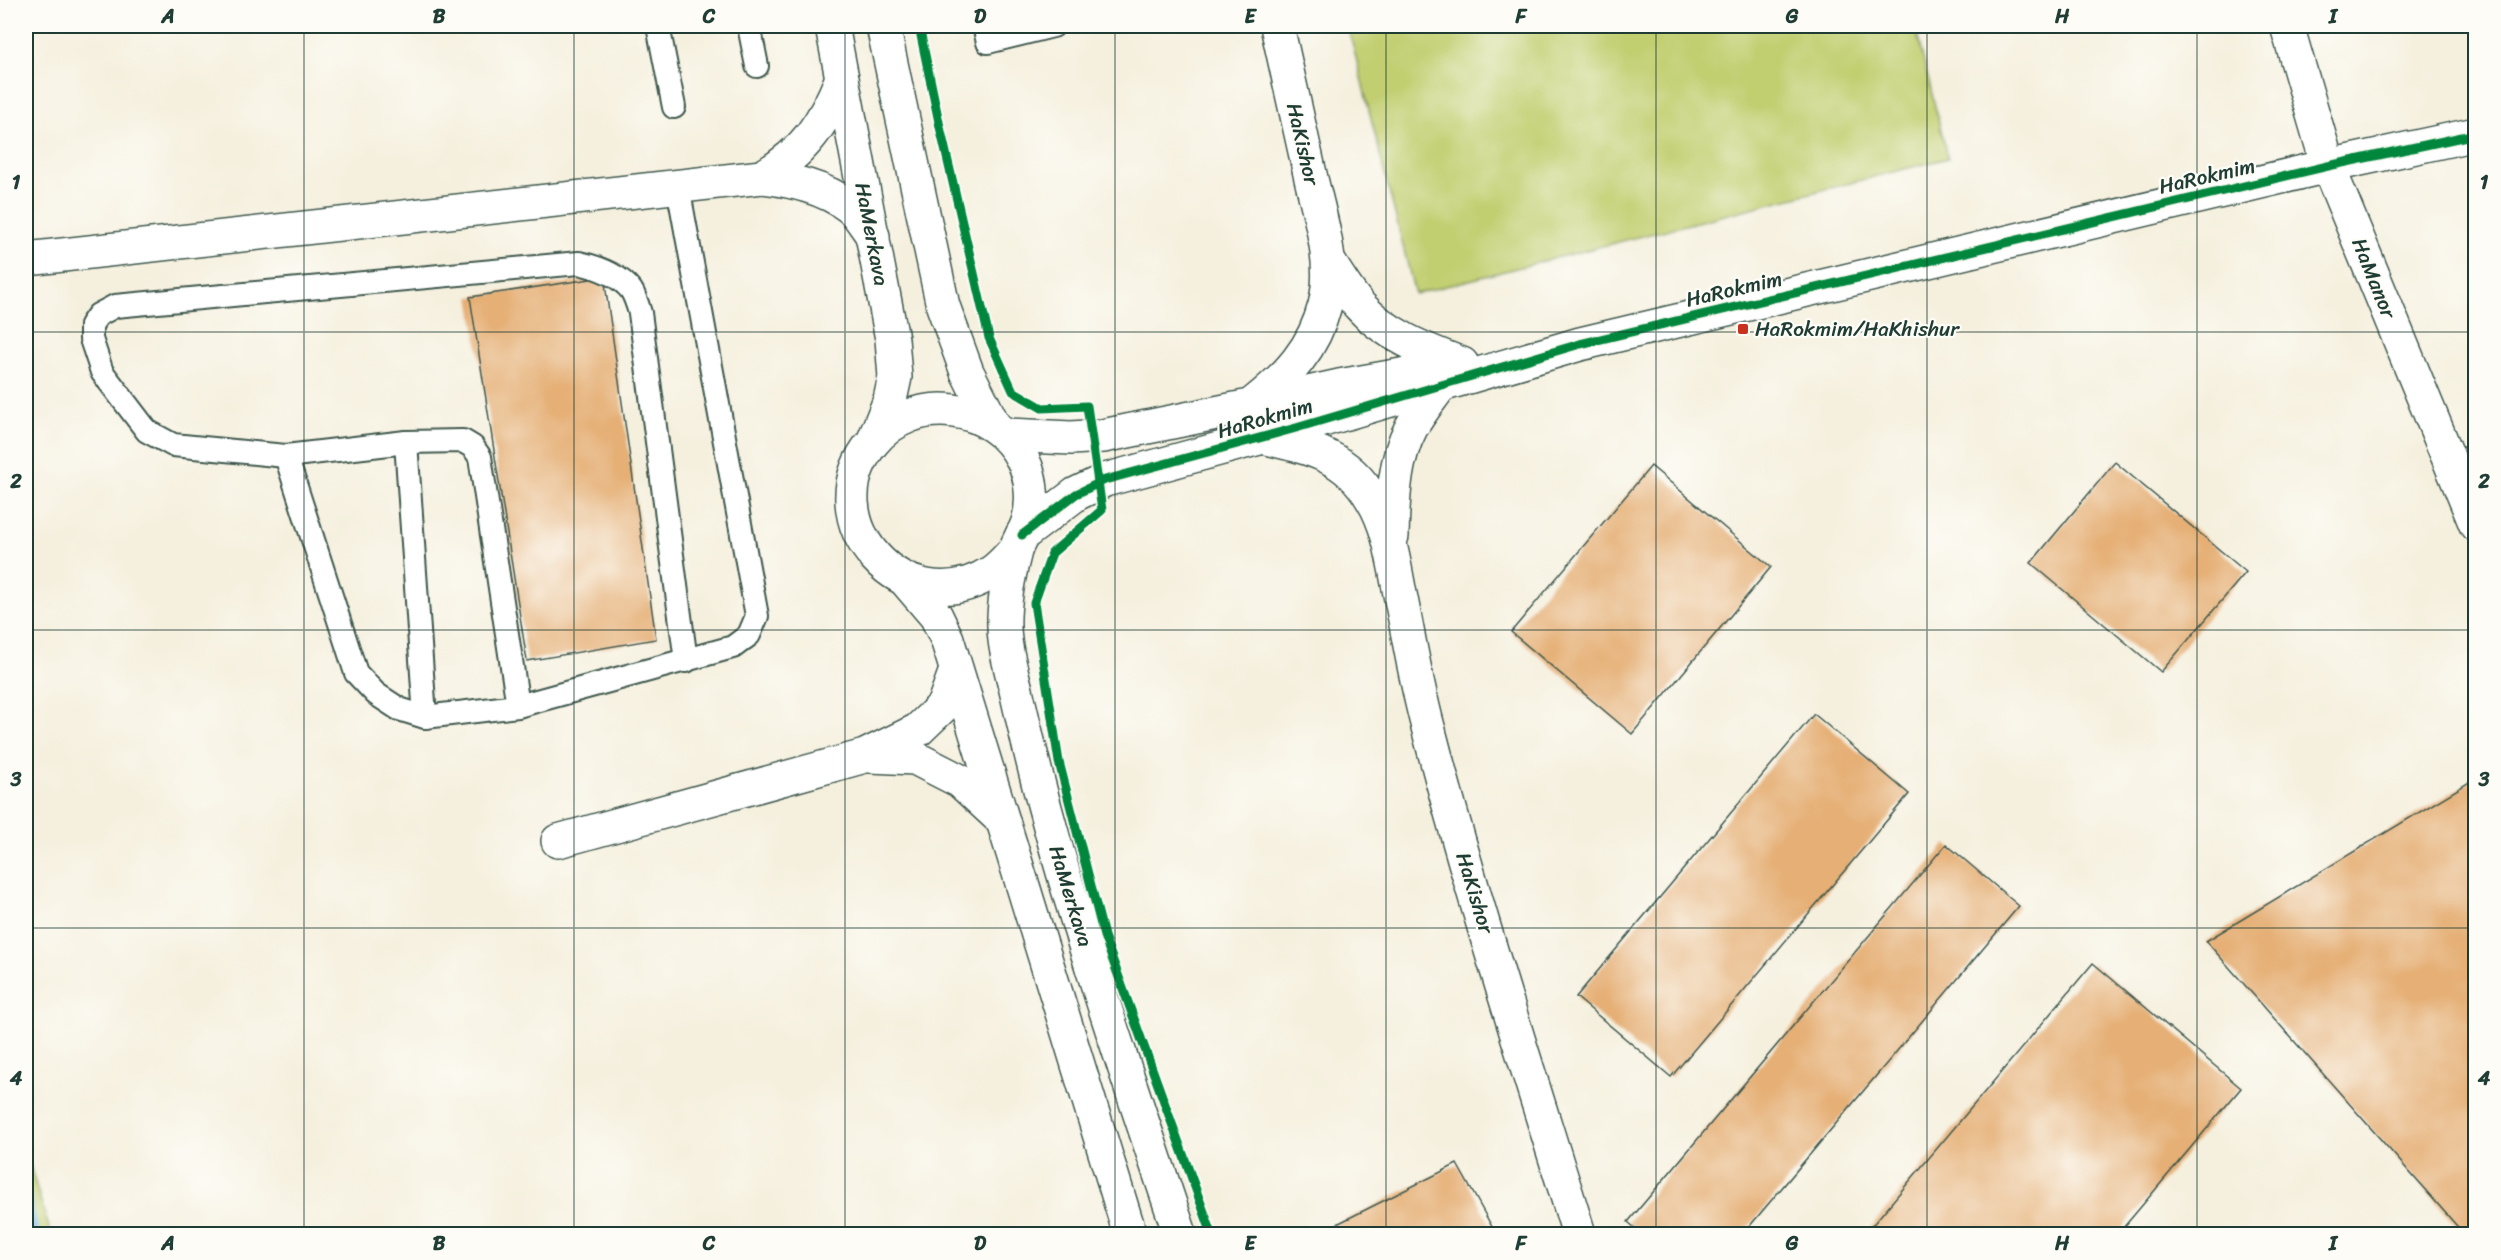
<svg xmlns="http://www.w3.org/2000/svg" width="2501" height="1260" viewBox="0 0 2501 1260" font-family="Sriracha,sans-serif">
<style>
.green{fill:#c2cf71;stroke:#708652;stroke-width:1.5}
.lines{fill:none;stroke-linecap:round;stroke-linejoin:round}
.stream{stroke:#6cb3e3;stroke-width:12}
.building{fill:#e5af75}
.lane-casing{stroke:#3f584e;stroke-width:26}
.street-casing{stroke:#3f584e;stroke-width:36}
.secondary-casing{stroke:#3f584e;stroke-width:36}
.lane{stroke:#fff;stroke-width:22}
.street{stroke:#fff;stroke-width:33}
.secondary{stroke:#fff;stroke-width:33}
.cycleway-casing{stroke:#fdfcf7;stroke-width:13}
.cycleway{stroke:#00873e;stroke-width:9}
.grid{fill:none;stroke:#1f3d34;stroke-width:1.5;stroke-opacity:0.55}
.poi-dot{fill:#c8321e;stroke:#fdfcf7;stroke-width:2}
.labels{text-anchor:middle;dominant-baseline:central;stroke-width:4.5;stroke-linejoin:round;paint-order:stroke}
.street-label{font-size:21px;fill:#1f3d34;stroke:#fdfcf7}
.poi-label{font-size:21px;fill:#1f3d34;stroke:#fdfcf7;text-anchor:start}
.neatline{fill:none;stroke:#1f3d34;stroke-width:2}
.grid-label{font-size:20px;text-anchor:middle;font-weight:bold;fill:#1f3d34}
</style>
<rect width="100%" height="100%" fill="#fdfcf7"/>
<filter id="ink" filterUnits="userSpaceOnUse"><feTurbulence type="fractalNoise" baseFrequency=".0167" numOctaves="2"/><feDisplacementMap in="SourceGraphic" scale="12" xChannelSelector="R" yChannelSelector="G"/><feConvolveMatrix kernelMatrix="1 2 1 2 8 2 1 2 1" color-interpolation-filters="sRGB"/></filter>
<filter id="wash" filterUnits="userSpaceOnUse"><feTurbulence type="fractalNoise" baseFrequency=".008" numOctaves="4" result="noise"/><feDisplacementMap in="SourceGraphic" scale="24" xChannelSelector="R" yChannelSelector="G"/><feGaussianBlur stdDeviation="1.35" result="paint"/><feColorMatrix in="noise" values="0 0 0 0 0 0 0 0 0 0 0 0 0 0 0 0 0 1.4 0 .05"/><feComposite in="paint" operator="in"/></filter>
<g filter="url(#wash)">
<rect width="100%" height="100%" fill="#f5f0de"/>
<g class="green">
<path d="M1348,26h567l33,132 -533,136z"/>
<path d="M26,1153l25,81h-25z"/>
</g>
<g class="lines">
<path class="stream" d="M26,1198l7,36"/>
</g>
<g id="blocks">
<g class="building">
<path d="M604,277l52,362 -129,22 -57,-364z"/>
<path d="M2115,462l131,110 -85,100 -130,-109z"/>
<path d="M1651,466l120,101 -139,167 -121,-102z"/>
<path d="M1814,714l95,80 -238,283 -95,-80z"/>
<path d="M2476,778v456h-12l-258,-293z"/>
<path d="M1946,844l73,62 -276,328h-101l-14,-12z"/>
<path d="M2093,963l148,125 -123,146h-253z"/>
<path d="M1457,1164l39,70h-179z"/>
</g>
</g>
</g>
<g filter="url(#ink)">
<use href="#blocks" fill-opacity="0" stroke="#3f584e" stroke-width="1.5"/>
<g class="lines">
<g class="lane-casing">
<g id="lane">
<path d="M658,26l16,81"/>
<path d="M749,26l8,40"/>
<path d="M984,26l4,16 65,-16"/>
<path d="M406,442l57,-1 10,6 7,10 38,249"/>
<path d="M286,456l70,217 20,21 23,15 26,8 93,-11 215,-59 16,-12 8,-19 -79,-429"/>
<path d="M425,717l-19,-275 -120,14 -113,-11 -26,-14 -45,-59 -11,-33v-14l7,-10 17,-9 464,-43c18,4 40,12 52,27 4,6 7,16 9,23l46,348"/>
</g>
</g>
<g class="street-casing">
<g id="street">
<path d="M2287,26l41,140 148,359"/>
<path d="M762,177c43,-25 62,-54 80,-99"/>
<path d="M27,259l735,-82c31,4 62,10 88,30 9,7 16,20 23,29"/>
<path d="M1329,262c9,14 18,29 29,42 27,31 67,46 104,60"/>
<path d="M1254,403c34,-27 60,-55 71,-98 11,-43 -6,-90 -15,-131 -11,-50 -22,-99 -33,-148"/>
<path d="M1006,435l65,3 32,-2 147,-30 89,-20 91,-16"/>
<path d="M1266,438c45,10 81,18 106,61 17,27 22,64 28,95 9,44 16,89 28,133 44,171 99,339 151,507"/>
<path d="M1022,535l54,-41 29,-14 191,-52 284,-84 748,-178 148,-32"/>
<path d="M1392,536c1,-36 2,-76 19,-108 8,-15 20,-29 29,-42"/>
<path d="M870,756l45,2 45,23 40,37"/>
<path d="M558,841l307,-85 53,-26 25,-24 13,-36"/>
</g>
</g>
<g class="secondary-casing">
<g id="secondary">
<path d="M832,26l60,313 3,38 -5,23 -16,40"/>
<path d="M883,26l60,280 24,66 27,54"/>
<path d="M1015,550c-7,7 -14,16 -23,22 -86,56 -184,-52 -119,-130 41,-50 122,-39 150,18 9,18 11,43 5,62 -3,10 -10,19 -13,29 -7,27 -14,61 -10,89 2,17 7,33 11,50 9,39 18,79 29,118 39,144 88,285 135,426"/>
<path d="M907,582l29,34 11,23 183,595"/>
</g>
</g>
<use href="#lane" class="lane"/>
<use href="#street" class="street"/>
<use href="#secondary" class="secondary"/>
<g class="cycleway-casing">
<g id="cycleway">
<path d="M919,26l21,101 49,211 24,53 29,17 45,-2 15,104 -50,43 -18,50 25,159 45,174 108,298"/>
<path d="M1022,535l54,-41 29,-14 191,-52 284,-84 748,-178 148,-32"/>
</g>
</g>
<use href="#cycleway" class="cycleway"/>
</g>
</g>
<path class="grid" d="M304,26v1208M574,26v1208M845,26v1208M1115,26v1208M1386,26v1208M1656,26v1208M1927,26v1208M2197,26v1208M26,332h2450M26,630h2450M26,928h2450"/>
<rect class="poi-dot" x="1737" y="323" width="12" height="12" rx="3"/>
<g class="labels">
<g class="street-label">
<text transform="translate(1303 144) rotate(77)">HaKishor</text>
<text transform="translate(2207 176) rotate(-13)">HaRokmim</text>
<text transform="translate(872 234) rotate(79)">HaMerkava</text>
<text transform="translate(2374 278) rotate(68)">HaManor</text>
<text transform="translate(1734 289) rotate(-13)">HaRokmim</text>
<text transform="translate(1265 418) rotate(-16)">HaRokmim</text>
<text transform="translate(1475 893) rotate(73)">HaKishor</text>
<text transform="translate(1071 896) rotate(73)">HaMerkava</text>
</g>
<g class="poi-label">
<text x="1755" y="329">HaRokmim/HaKhishur</text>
</g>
</g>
<rect width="2501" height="1260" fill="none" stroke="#fdfcf7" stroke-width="66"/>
<rect x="33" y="33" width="2435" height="1194" class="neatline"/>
<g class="grid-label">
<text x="168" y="23">A</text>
<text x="439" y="23">B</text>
<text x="709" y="23">C</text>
<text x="980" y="23">D</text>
<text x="1250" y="23">E</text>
<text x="1521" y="23">F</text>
<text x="1792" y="23">G</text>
<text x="2062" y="23">H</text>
<text x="2333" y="23">I</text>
<text x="16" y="189">1</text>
<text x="2484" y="189">1</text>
<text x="16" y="488">2</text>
<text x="2484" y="488">2</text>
<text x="16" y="786">3</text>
<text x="2484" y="786">3</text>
<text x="16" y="1085">4</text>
<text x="2484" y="1085">4</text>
<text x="168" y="1250">A</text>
<text x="439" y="1250">B</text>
<text x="709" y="1250">C</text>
<text x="980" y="1250">D</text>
<text x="1250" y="1250">E</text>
<text x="1521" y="1250">F</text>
<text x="1792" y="1250">G</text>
<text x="2062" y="1250">H</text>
<text x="2333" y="1250">I</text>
</g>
</svg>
